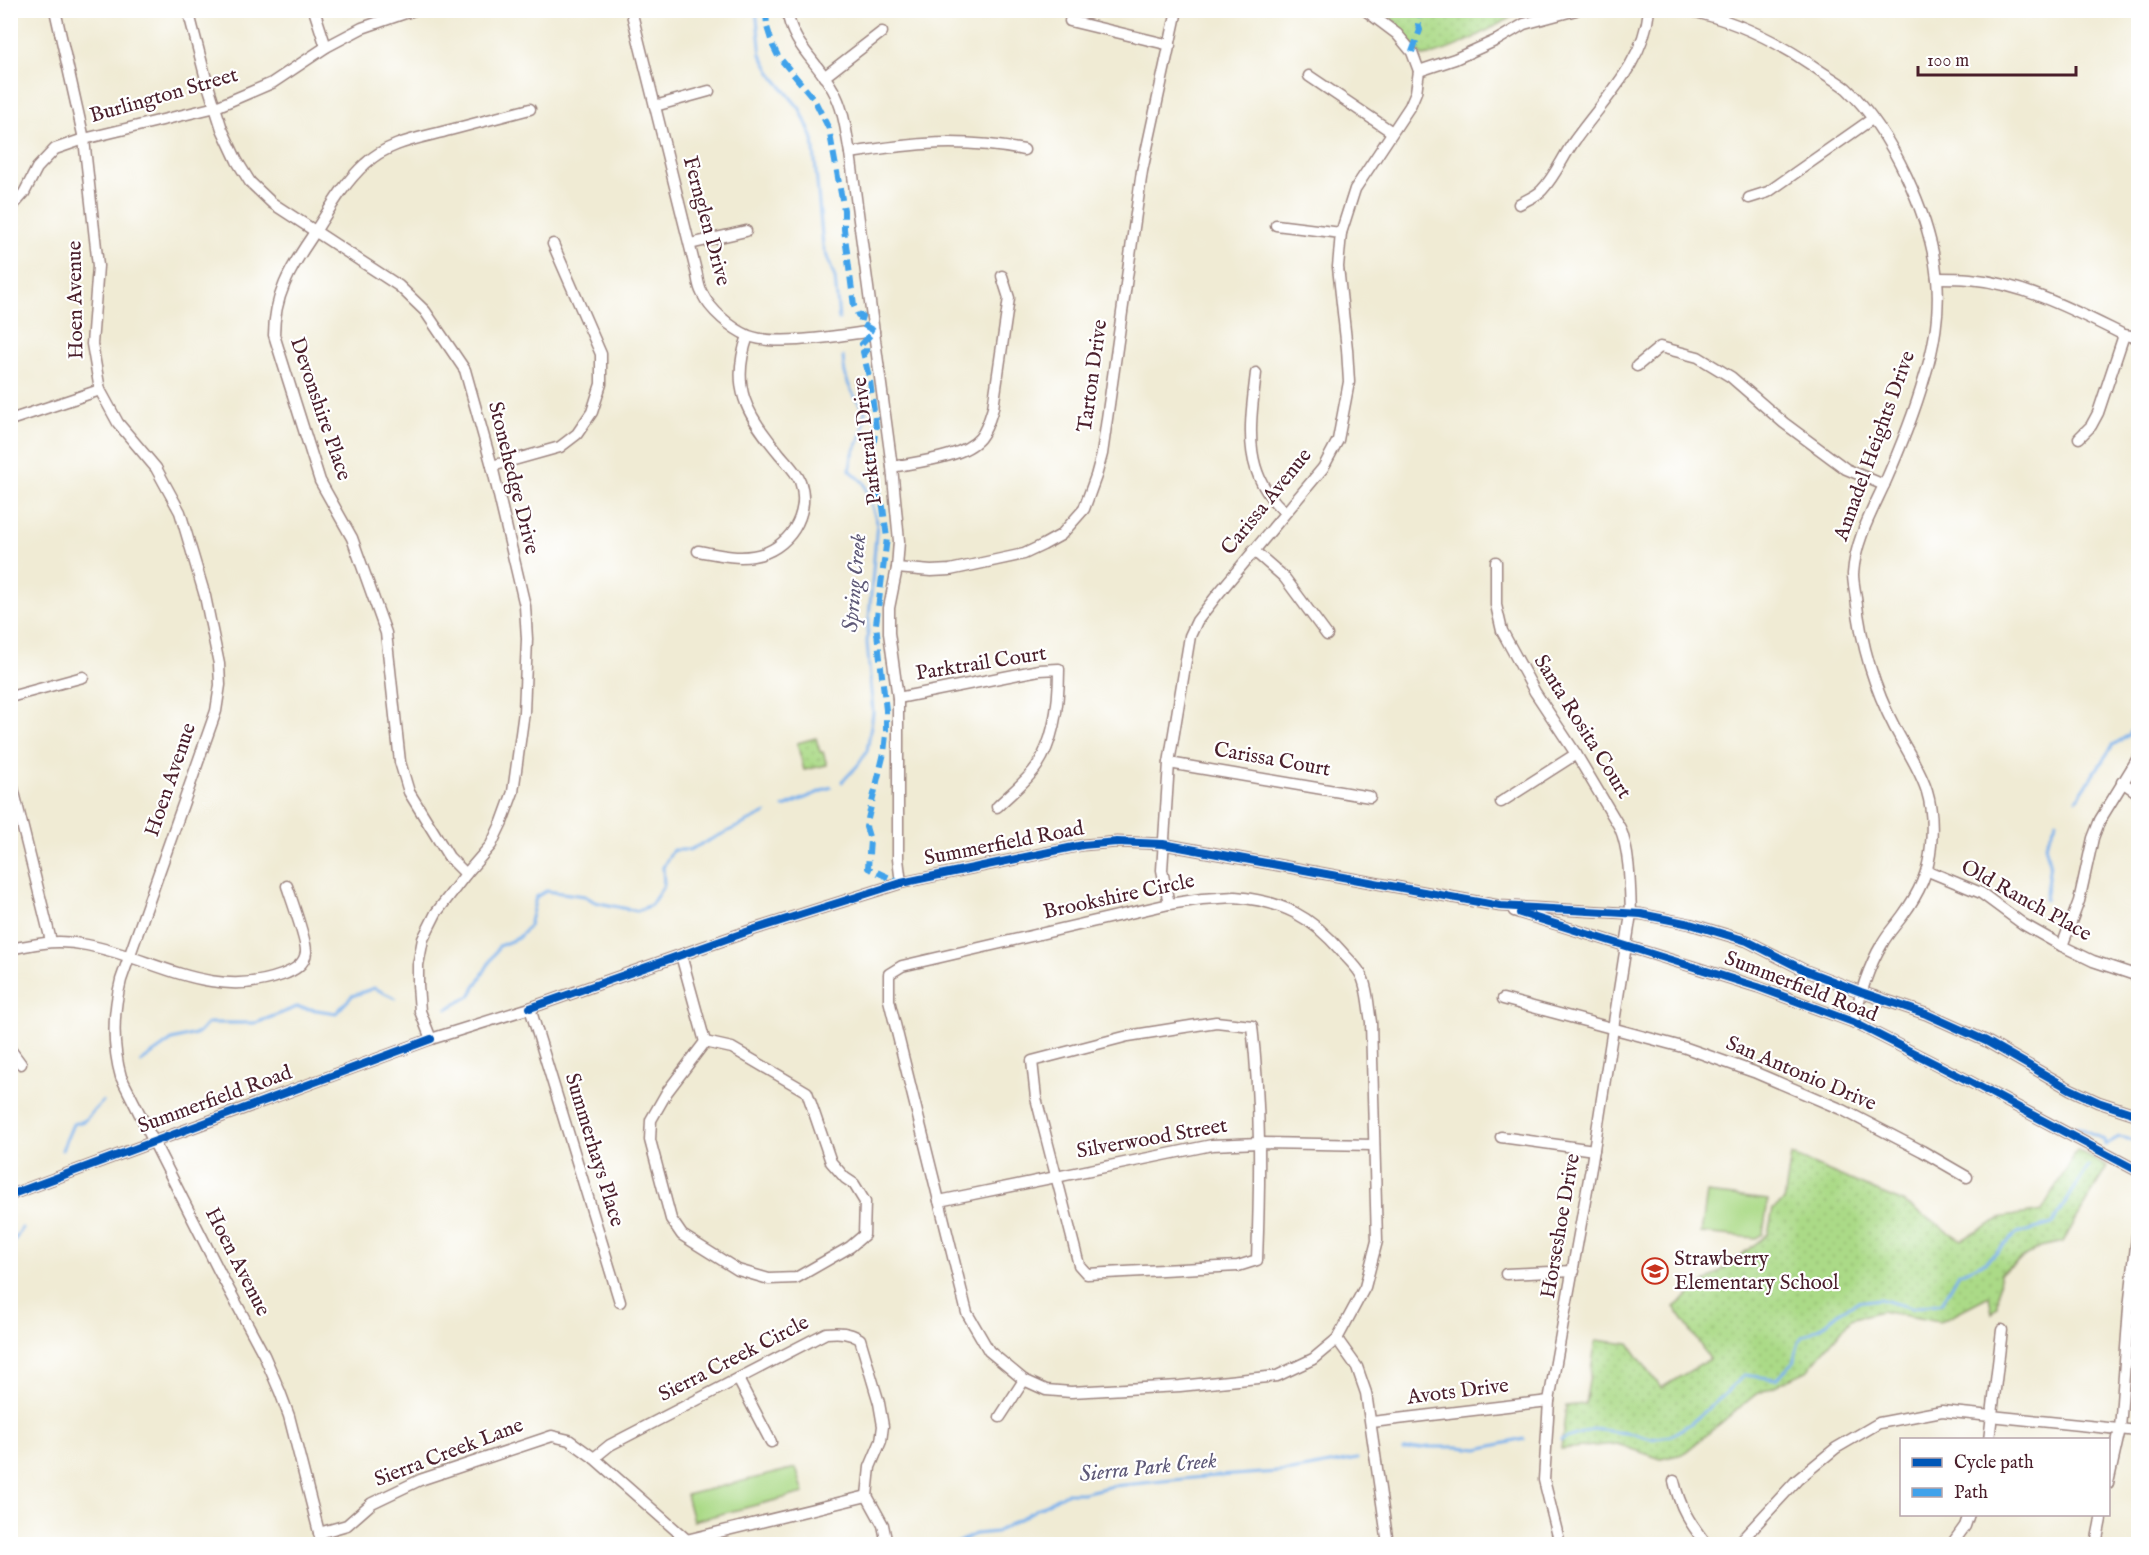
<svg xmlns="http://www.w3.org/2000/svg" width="2149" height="1555" viewBox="0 0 2149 1555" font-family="'IM FELL English',serif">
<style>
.grass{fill:#abda87;stroke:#7a7c59;stroke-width:1.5}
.park{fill:url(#park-dots);stroke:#7a7c59;stroke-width:1.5}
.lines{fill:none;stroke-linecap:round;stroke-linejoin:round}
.stream{stroke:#7eb3ec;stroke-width:3}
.minor-casing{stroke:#9d8580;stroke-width:13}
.minor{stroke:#fff;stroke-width:10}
.quiet{stroke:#40a2eb;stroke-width:6;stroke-dasharray:12 6;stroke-linecap:butt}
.cycleway-casing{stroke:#fff;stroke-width:11}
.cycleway{stroke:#0057b8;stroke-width:8}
.labels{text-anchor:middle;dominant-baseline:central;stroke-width:4.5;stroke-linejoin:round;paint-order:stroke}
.street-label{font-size:21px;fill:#4a1f2b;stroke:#fff}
.poi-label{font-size:21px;fill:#4a1f2b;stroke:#fff;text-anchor:start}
.water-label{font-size:22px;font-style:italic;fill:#5f5a78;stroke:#fff}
</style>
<defs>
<pattern id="park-dots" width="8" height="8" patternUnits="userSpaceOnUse" patternTransform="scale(1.5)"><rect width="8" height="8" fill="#abda87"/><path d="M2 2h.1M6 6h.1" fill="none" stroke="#95bb75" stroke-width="1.8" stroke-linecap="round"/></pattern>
</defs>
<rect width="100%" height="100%" fill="#fff"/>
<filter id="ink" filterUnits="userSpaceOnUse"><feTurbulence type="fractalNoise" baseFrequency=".0167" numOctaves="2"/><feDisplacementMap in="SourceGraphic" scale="12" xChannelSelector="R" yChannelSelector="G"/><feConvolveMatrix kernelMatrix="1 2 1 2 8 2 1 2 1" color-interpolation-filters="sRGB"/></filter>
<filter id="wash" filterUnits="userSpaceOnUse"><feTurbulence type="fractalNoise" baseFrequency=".008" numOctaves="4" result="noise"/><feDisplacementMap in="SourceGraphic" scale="24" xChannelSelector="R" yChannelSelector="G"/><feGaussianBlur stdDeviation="1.35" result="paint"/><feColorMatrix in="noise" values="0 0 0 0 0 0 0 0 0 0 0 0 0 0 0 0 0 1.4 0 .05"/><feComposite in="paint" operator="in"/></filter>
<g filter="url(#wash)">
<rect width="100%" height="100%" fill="#f0ebd4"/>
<g class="grass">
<path d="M1707,1193l61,7 -5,34 -7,4 -55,-5z"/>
<path d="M796,1468l8,25 -111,28 -7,-26z"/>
</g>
<g class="park">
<path d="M1517,10v4c-26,14 -67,40 -95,42l-23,-26 -2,-7 -17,-12z"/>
<path d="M816,738l4,14h3l4,13 -23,5 -7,-27z"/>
<path d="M2077,1150l30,17 -44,75 -23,5 -40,26 -2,33 -6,7 -3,-17 -50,26 -58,-11 -30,8 -44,52 -52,24 -72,59 -22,5 -44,-15 -56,5 5,-43 19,-2 11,-64 33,4 32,44 49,-29 -36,-52 94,-73 5,-25 11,-8 7,-46 112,47 58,38 43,-23 38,-6z"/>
</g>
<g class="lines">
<g class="stream">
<path d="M756,10l5,45 12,21 27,33 13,30 10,107 12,32 4,41"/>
<path d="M842,782l16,-17 9,-14 6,-38 -6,-71 10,-120 -13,-39 -14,-13 2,-14 11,-24 2,-22c-15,-17 -21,-32 -22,-53"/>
<path d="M2077,799l36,-54 16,-10 9,-17"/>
<path d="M784,807l47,-20"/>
<path d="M2045,900l5,-38 -5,-16 12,-25"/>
<path d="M447,1009l23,-13 29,-50 19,-8 11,-12 7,-29 10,-6 39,5 10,6 42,9 14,-6 13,-20 -1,-18 10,-17h16l77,-37"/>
<path d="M141,1062l31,-22 27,-7 9,-10h48l41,-16 39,6 16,-17 22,-8 21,10"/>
<path d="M2077,1126l27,14 1,5 14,-8 19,4"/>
<path d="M62,1150l11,-26 11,-3 19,-20"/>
<path d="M10,1248l12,-20"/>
<path d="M1561,1440l32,-11 41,5 17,5 19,-3 20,-12 34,-29 20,-20 32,4 17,-16 6,-21 3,-5 18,-9 22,-18 15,-8 23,-3 32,9 30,-5 17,-30 26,-11 32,-28 35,-10 37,-58"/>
<path d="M1403,1450l26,-3h29l20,2 46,-10"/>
<path d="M955,1544l20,-10 21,-2 70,-39h17l30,-7 90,-9 89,-6 65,-12"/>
</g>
</g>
</g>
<g filter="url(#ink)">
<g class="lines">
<g class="minor-casing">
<g id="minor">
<path d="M55,10l29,129 14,127 -6,78 8,46 18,33 38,45 24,44 25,84 14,68 1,21 -4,26 -95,269c-8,32 -9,65 0,97l99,196 44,82 16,37 9,24 33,128"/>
<path d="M188,10l18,69 16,50 15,32 13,21 22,21 127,83 26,25 40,59 27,96 33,140 2,33 -3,73 -11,80 -11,30 -11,23 -25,29 -30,39 -13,26 -5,26v20l2,26 11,28"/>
<path d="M314,10l12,37"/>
<path d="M631,10l66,265c1,6 2,13 5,18 8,17 30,36 47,43 30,11 92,-1 125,-5"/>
<path d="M787,10c4,34 31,52 46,80 11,19 13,42 17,63l42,314 7,74 -2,27 -8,40v25l9,65v161l3,24"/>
<path d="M1687,10c47,10 90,31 129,58 10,7 21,13 30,20 46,43 85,129 91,191 3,32 -3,69 -13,100 -10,35 -25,72 -40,106 -13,28 -29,57 -31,89 0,8 2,16 3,24 5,45 18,90 39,130 24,45 41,62 36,117 -2,27 -12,48 -28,70 -7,10 -16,19 -21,29 -14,23 -22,52 -29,78"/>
<path d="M1070,21l100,24"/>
<path d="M1419,71l36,-12 42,-19 27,-16 52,-14"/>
<path d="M1309,76l83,56"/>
<path d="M824,77l58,-45"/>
<path d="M655,106l54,-15"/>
<path d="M850,153c65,-10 109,-15 174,-3"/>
<path d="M1749,198l19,-6 104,-73"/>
<path d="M1519,204c7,-4 18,-8 23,-14 14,-15 21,-34 33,-50 29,-41 69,-77 74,-130"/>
<path d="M10,209l14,-16 13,-25 18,-19 29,-10 132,-32 56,-24 54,-36 36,-19 52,-18"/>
<path d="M1276,225l65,8"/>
<path d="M690,244l56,-13"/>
<path d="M1937,278c11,0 22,0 33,1 55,5 105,32 154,56l14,2"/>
<path d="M1637,366l23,-19 38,10 33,20 53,46 62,46 38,16"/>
<path d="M1256,373c-6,52 -15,101 29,139"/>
<path d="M10,420l90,-30"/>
<path d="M2079,438l12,-12 7,-13 26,-78"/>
<path d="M492,466l68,-19 17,-13 15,-22 9,-28v-30l-48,-110"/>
<path d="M892,467c24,-5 71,-9 88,-29 7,-9 10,-20 13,-30l16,-110 -7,-22"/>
<path d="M1253,550l31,27 43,58"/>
<path d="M698,551c18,3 37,8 55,5 35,-5 59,-42 47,-75 -4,-10 -15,-20 -22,-29 -32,-38 -48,-66 -30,-116"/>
<path d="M1496,562v43l6,26 33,61 41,62 44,74c10,23 10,60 11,86l-39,248 -43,239 -5,79 16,64"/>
<path d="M897,568l34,3 19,-1 74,-16 19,-9 18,-10 23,-26 12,-33 6,-22 40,-283 35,-161"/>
<path d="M10,697l73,-20"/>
<path d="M898,698l141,-28 20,-1c0,32 -4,70 -22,97 -10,15 -27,28 -40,41"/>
<path d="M1169,763l201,34"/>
<path d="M10,776l41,165"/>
<path d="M2122,782l16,11"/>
<path d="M1501,802l75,-48"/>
<path d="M1928,871l53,22 42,31 39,22 31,15 45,15"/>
<path d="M466,874l-17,-17 -40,-65 -9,-30 -14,-129 -34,-95 -32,-57 -46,-146c0,-39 16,-66 37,-97 17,-26 31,-53 54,-74 23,-22 56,-26 85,-34 27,-7 53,-14 80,-21"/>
<path d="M1235,897c47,4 76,19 107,55 5,6 13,13 18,21 8,13 8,34 11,49l6,219 -12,46 -28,52 -24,20 -36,17 -97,10 -109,6 -25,-2 -22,-10 -35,-29 -22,-38 -78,-313v-26l13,-8 267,-62 33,-5z"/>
<path d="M1169,904l-7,-34 7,-107 21,-127 7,-15 21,-27 105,-126 15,-28 11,-58 -2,-33 -9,-82 3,-34 14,-44 55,-83 6,-14 3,-21 -7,-19 -15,-18 -32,-24"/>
<path d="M1514,911l244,76 95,35 110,56 175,93"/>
<path d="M2062,946l17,-45 14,-63 7,-18 38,-62"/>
<path d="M10,949c30,-6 47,-10 77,-4 68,13 123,56 195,30 11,-4 23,-10 24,-23 1,-10 -15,-54 -19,-66"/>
<path d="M681,955l24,87"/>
<path d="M1503,999l183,49 68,24 89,38 79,41 45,26"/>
<path d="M530,1008l90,294"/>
<path d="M1216,1022l36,4c9,77 8,156 5,234l-19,6 -151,8 -8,-9 -43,-167 -4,-37 96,-25z"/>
<path d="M705,1042l27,6 75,44 24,70 14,16 9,6 11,18 -1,33 -14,12 -54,31 -27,1 -31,-9 -56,-35 -11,-16 -21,-79 1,-20 16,-28z"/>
<path d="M10,1049l11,15"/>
<path d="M1501,1137l93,13"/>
<path d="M10,1195l421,-156 99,-31 222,-78 149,-47 182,-38 34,-3 46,2 337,62 141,8 49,10 57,17 57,29 57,22 65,22 60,27 84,48 28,13 40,13"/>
<path d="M939,1201l273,-56 47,-2 115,2"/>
<path d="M1506,1274l68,-3"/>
<path d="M1337,1339l20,28 9,26 22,151"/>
<path d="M738,1379l33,63"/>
<path d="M1000,1417l24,-37"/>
<path d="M1372,1422l177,-21"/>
<path d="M1989,1440l13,-110"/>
<path d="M594,1458l16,-13 216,-112c14,-1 22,-1 34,6l19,64 4,23 -2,15 -11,26 -3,29"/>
<path d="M1674,1481c6,27 16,42 32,63"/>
<path d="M2108,1483l12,-54 9,-121 9,-80"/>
<path d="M319,1533l28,-8 25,-22 48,-23 132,-44 17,4 25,18 93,82 1,4"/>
<path d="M670,1544l197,-48 16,29 4,19"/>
<path d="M1738,1544l59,-64 39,-32 43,-25 63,-12 196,20"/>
<path d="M1952,1544l13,-18 4,-12"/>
<path d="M2096,1544l6,-30"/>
</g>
</g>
<use href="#minor" class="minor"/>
<g class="quiet">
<path d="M766,10l1,17 6,19 5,10 36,43 15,30 15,81v19l10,77 4,9 4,1 -2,7 14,8 -12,13 4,3v4l-3,1 7,29 6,46 -4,26v21l11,33 4,31 -11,86 10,86v24l-2,19 -18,74 4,13 -2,28 33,15"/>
<path d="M1412,52l8,-22 -2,-6 3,-14"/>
</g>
<g class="cycleway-casing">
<g id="cycleway">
<path d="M1520,913l238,74 95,35 110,56 175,93"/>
<path d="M530,1008l222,-78 149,-47 182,-38 34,-3 46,2 337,62 141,8 49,10 57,17 57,29 57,22 65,22 60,27 84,48 28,13 40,13"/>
<path d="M10,1195l421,-156"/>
</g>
</g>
<use href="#cycleway" class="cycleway"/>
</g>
</g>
<defs>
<g id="school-ring" transform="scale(1.35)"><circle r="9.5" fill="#fff" stroke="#c8321e" stroke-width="1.5"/><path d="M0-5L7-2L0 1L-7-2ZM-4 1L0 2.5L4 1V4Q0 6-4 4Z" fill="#c8321e"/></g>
</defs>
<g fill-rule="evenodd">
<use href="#school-ring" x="1655" y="1271"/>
</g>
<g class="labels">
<g class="street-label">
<text transform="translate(164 96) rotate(-16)">Burlington Street</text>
<text transform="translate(706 221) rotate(75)">Fernglen Drive</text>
<text transform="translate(76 300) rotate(-91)">Hoen Avenue</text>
<text transform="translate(1093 376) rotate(-82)">Tarton Drive</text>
<text transform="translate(320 409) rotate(71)">Devonshire Place</text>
<text transform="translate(868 441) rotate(-97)">Parktrail Drive</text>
<text transform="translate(1875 446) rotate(-70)">Annadel Heights Drive</text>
<text transform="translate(513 478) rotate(76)">Stonehedge Drive</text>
<text transform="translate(1267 502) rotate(-51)">Carissa Avenue</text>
<text transform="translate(981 664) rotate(-9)">Parktrail Court</text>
<text transform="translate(1582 727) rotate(58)">Santa Rosita Court</text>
<text transform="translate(1272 760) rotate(10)">Carissa Court</text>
<text transform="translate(171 780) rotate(-71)">Hoen Avenue</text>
<text transform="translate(1004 844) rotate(-11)">Summerfield Road</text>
<text transform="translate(1119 897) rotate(-12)">Brookshire Circle</text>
<text transform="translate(2026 901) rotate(29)">Old Ranch Place</text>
<text transform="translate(1801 987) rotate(21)">Summerfield Road</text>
<text transform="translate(1801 1074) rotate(23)">San Antonio Drive</text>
<text transform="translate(215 1100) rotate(-20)">Summerfield Road</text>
<text transform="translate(1152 1139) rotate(-10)">Silverwood Street</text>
<text transform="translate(594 1150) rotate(73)">Summerhays Place</text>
<text transform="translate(1561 1226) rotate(-80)">Horseshoe Drive</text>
<text transform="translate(237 1262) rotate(63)">Hoen Avenue</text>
<text transform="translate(734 1359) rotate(-27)">Sierra Creek Circle</text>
<text transform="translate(1458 1392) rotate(-7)">Avots Drive</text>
<text transform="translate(449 1453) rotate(-21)">Sierra Creek Lane</text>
</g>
<g class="poi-label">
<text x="1674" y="1259">Strawberry<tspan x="1674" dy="24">Elementary School</tspan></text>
</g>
<g class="water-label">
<text transform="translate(855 583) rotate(-85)">Spring Creek</text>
<text transform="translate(1148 1468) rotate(-6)">Sierra Park Creek</text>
</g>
</g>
<rect width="2149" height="1555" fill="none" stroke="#fff" stroke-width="36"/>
<rect x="1900" y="1438" width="210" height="78" fill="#ffffff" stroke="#b7a5aa" stroke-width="1.5"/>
<rect x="1912" y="1458" width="30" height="9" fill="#0057b8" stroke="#b7a5aa" stroke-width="1.5"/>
<text x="1954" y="1468" font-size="18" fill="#4a1f2b">Cycle path</text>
<rect x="1912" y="1488" width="30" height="9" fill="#40a2eb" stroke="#b7a5aa" stroke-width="1.5"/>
<text x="1954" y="1498" font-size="18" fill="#4a1f2b">Path</text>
<path d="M1918 66v9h158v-9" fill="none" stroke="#4a1f2b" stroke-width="3"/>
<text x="1927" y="66" font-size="18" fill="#4a1f2b" stroke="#ffffff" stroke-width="4.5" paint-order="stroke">100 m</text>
</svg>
